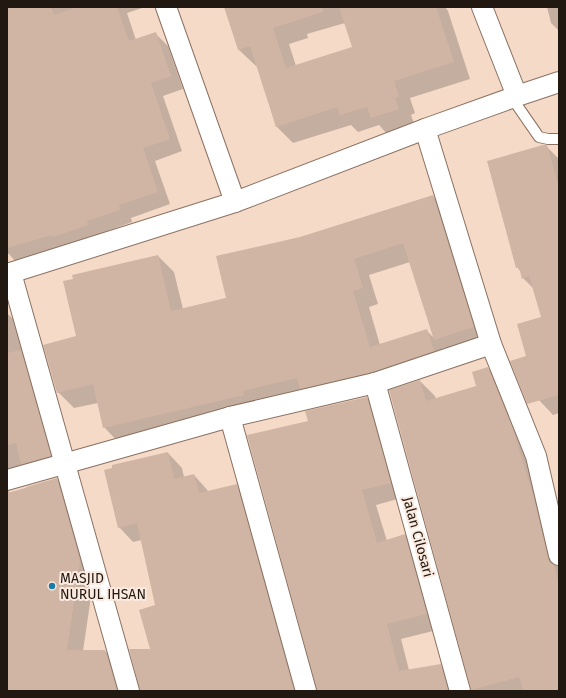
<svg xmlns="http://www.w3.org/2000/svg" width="566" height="698" viewBox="0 0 566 698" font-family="'Fira Sans',sans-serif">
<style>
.shadow{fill:#0003;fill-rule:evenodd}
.building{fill:#d1b5a4}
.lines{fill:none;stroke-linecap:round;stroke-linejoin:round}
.lane-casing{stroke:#8a7161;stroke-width:12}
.street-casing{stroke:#8a7161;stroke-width:22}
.lane{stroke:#fff;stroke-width:10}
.street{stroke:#fff;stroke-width:20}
.poi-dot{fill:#197ba7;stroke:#fbeadf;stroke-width:1.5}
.labels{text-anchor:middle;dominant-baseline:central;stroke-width:4;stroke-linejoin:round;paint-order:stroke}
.street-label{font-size:14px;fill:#211811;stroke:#fbeadf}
.poi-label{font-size:14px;fill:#211811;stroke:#fbeadf;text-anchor:start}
</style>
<rect width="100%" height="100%" fill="#f6dac8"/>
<g class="shadow">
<path d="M7,7h135v1l-15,5 9,27 19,-7 13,13 15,43 -20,7 19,55 -27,10 15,43 -39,14 1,4 -33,12 1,3 -84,25 -7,-8h-2z"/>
<path d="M225,7h220l3,4 22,68 -60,19 5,15 -4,2 4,11 -27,9 -9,-10 -21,7 -7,-7 -58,18 -17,-17 -18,-60h-2l-17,-16zM345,23l8,25 -57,18 -7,-22 19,-6 -1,-4z"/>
<path d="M547,7h12v24l-8,-8z"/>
<path d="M546,146l13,13v254l-6,2 -14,-15 -12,-43 15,-39 -8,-29 -11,-11 -2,-6 -4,-5z"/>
<path d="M433,196l16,16 40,131 -38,12 -8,-8 6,20 -329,77 -16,-17 -6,-24 -24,5 -16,-16 19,-55 81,-81 16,16 9,37 44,-11 73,-60zM410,262l25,77 -8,-8 -47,14 -11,-38 9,-3 -9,-29z"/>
<path d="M7,313l9,9 7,32 11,11 30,104 -52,17 -4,7 49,-14 13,14 24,83 -11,75h22l14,14 7,26h-119z"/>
<path d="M488,368l14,15 57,177v131h-87l-52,-310 15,15 1,3 42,-12z"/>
<path d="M367,398l14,14 24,85 -29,8 11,36 18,-6 14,15 22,79 -40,10 8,31 31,-5 15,15 3,11h-140l-9,-269z"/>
<path d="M168,453l14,15 2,9 10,-2 15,17 27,-7 15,15 53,191h-146l-7,-41 6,-44 -15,-66 -9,2 -14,-15z"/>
</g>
<g class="building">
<path d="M7,7h44l3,8 24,-8h39l12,34 27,-9 15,44 -20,7 19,56 -27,9 15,44 -39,13 1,5 -33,11 1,4 -35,12 -1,-2 -45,13z"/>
<path d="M224,7h98l1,5 -50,16 13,40 66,-21 -13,-40h97l18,55 -60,19 5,16 -4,1 4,11 -28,9 -4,-11 -27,8 -3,-8 -61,20 -26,-81 -12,4z"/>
<path d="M543,145h4l12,42v208l-32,9 -17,-43 16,-5 -9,-32 24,-7 -12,-41 -7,3 -3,-12 -3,1 -29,-107z"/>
<path d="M433,195l41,132 -40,13 -31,-97 -49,16 9,29 -10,3 17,56 57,-18 7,22 -62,21 -72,17 -3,-11 -54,13 1,4 -141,33 -10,-44 -36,9 -14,-48 33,-9 -13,-55 10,-2 -1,-4 86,-20 13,56 55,-13 -10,-42 84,-19z"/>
<path d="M21,350l30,106 -30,8 -5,-21 -9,2v-92z"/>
<path d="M488,367l25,62 21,70 14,59 2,5 4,2 5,19v107h-35l-5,-14 -48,13 -82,-300 31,-10 6,21 50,-15 -4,-14z"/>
<path d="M367,397l24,86 -29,7 15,53 28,-9 22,80 -40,10 12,47 42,-7 7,27h-131l-70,-256 61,-14 -3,-10z"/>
<path d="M168,452l6,27 20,-5 5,19 38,-9 57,207h-154l-11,-42h21l-11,-39 16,-5 -18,-82 -19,5 -14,-58 8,-2v-3z"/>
<path d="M57,478l23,83 -13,89h38l12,41h-110v-198l19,-4v-2z"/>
</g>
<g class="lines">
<g class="lane-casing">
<path id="lane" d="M512,98l27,39 9,2h11"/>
</g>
<g class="street-casing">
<g id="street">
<path d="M166,7l69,195"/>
<path d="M482,7l35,89 42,-14"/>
<path d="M425,129l66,215 45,112 23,99"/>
<path d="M11,273l118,418"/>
<path d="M7,274l228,-72 190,-73 92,-33"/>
<path d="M375,383l85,308"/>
<path d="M230,417l76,274"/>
<path d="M7,480l223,-63 145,-34 116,-39"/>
</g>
</g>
<use href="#lane" class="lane"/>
<use href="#street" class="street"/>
</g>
<circle class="poi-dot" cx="52" cy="586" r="4"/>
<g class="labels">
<g class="street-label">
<text transform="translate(418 537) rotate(75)">Jalan Cilosari</text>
</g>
<g class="poi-label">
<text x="60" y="578">MASJID<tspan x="60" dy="16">NURUL IHSAN</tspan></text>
</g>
</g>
<rect width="566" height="698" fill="none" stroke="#211811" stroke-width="16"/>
</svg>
